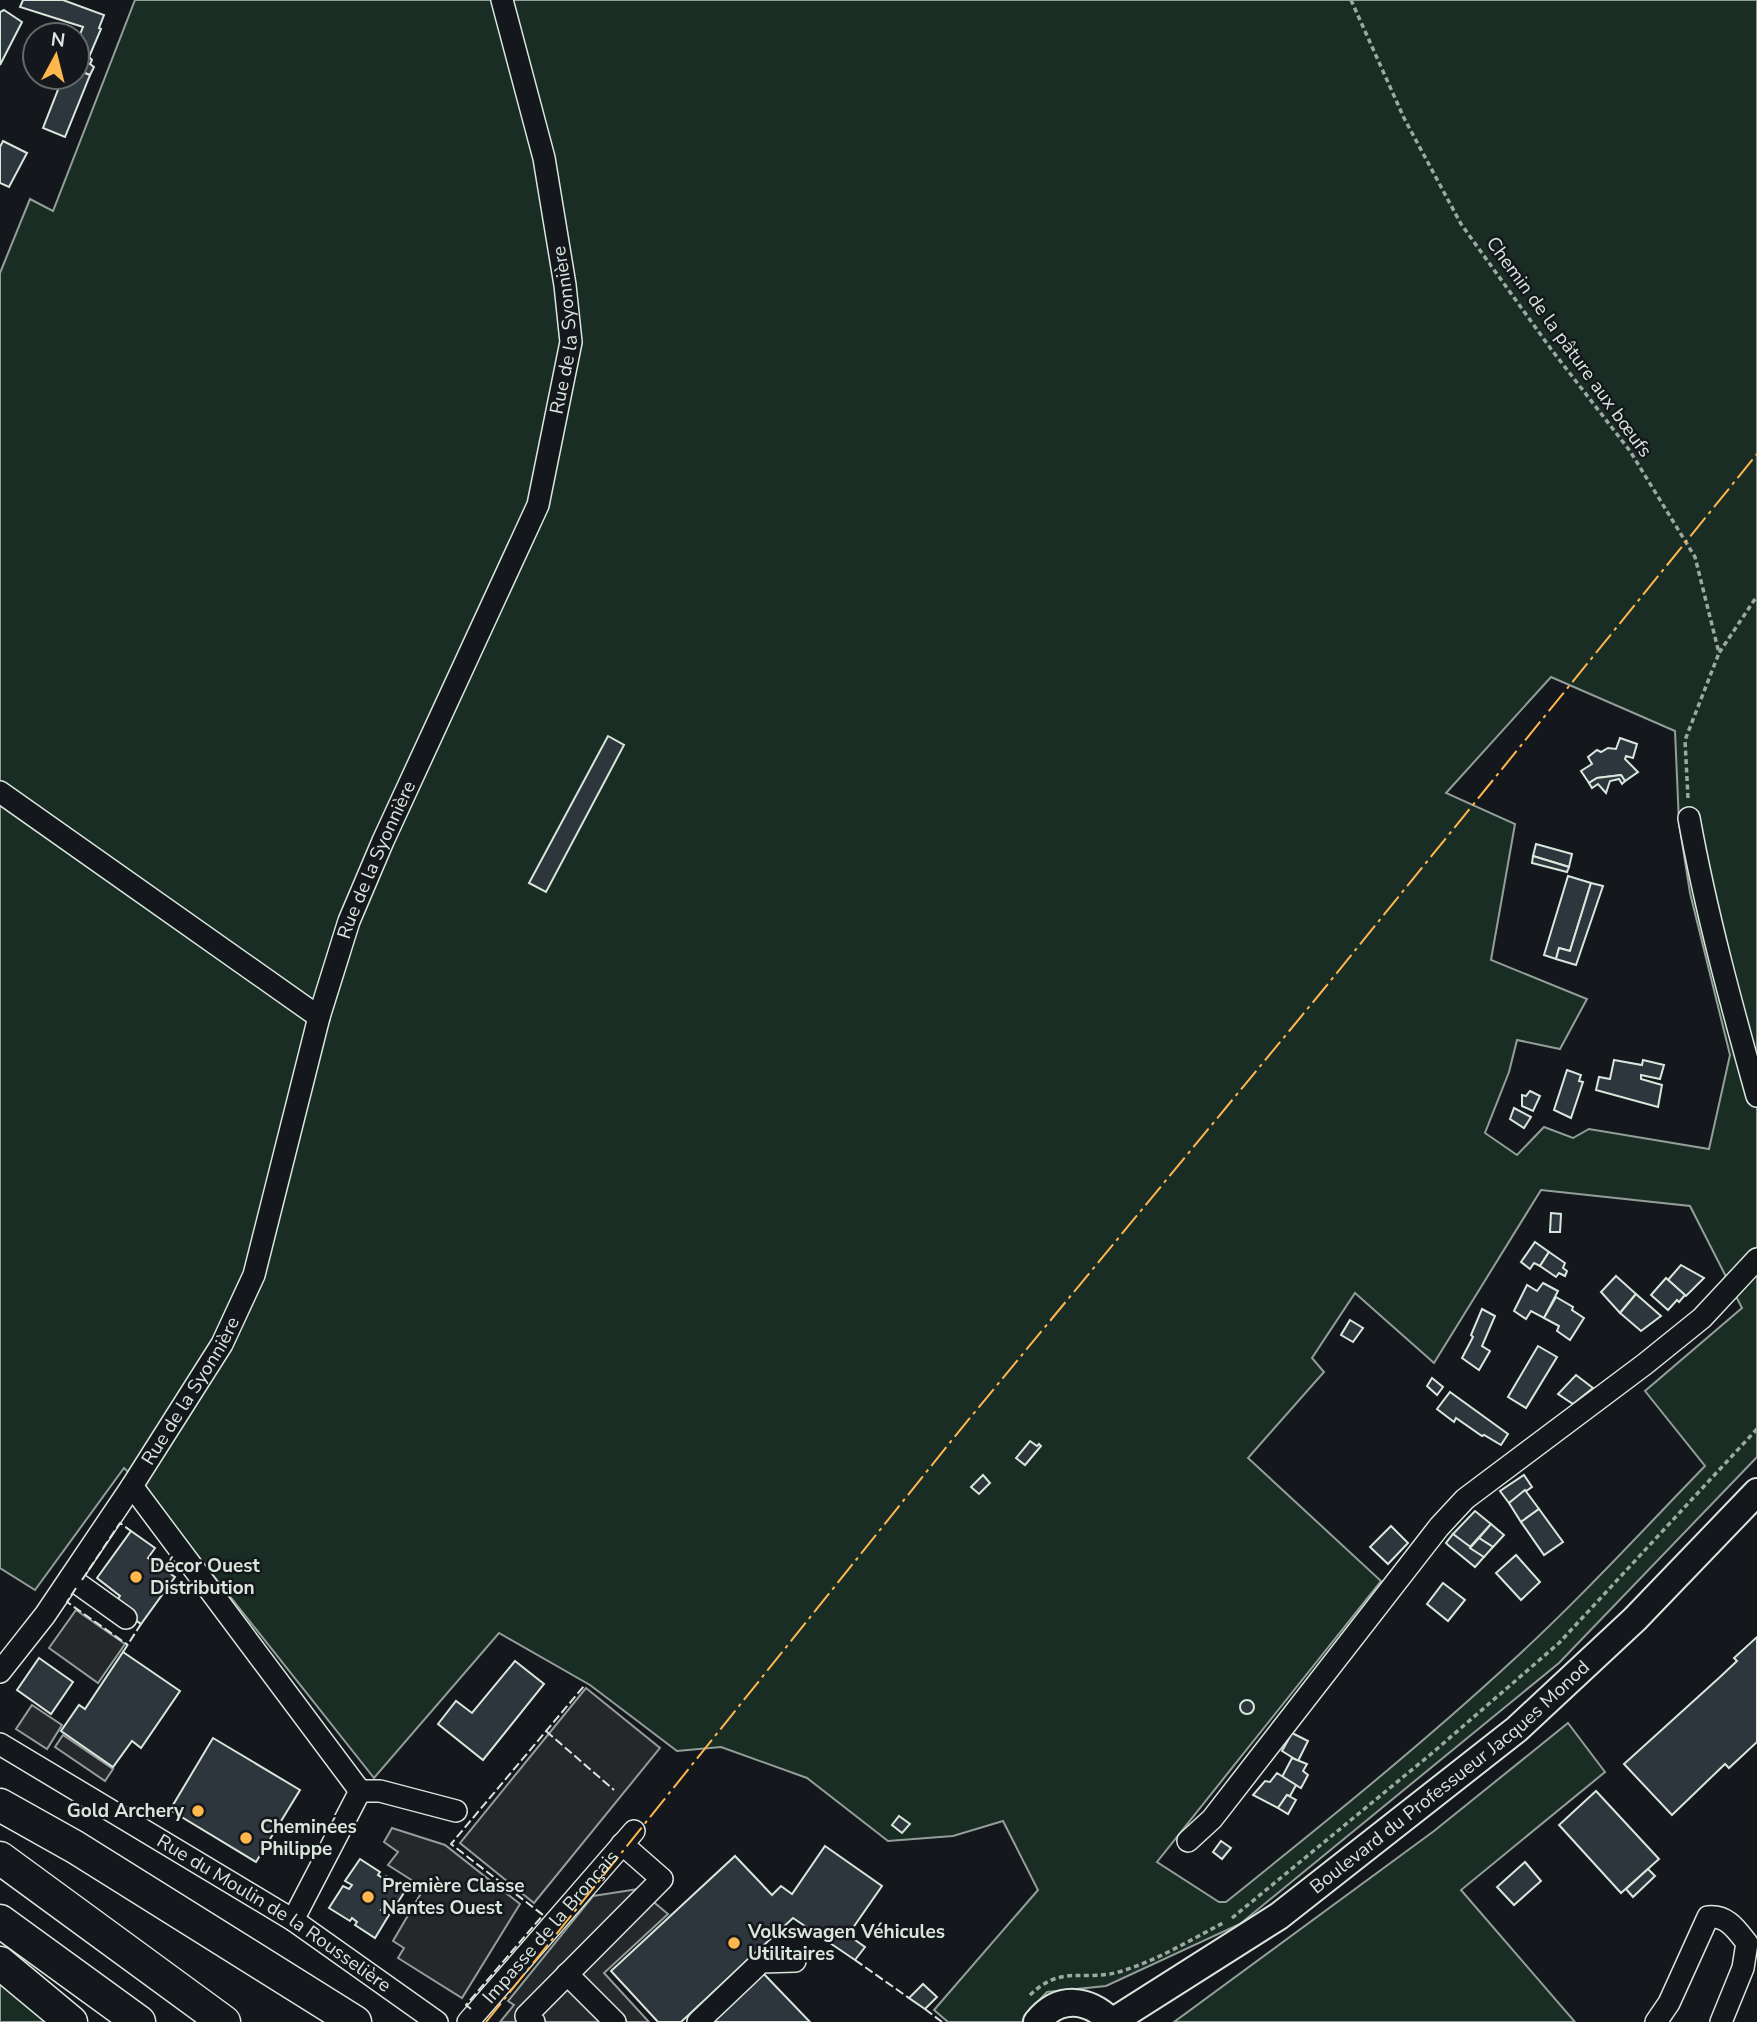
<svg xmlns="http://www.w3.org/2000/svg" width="1757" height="2022" viewBox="0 0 1757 2022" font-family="'Nunito Sans',sans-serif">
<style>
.green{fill:#1a2d24;stroke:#939e99;stroke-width:2;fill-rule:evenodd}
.parking{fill:#24282b;stroke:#939e99;stroke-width:2}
.building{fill:#2c363c;stroke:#d8e6dc;stroke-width:2}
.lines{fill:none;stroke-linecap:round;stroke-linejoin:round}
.minor-casing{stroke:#d8e6dc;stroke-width:24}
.major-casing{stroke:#d8e6dc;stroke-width:30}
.highway-casing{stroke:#d8e6dc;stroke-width:35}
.path{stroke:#9da8a2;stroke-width:3.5;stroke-dasharray:5 3.5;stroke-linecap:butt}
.minor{stroke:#14181c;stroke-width:21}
.major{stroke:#14181c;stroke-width:26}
.highway{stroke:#14181c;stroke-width:32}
.fence{stroke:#d8e6dc;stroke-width:2;stroke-dasharray:9 3.5;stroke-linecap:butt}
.power{stroke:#ffb74d;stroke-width:2;stroke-dasharray:24 5 3.5 5;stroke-linecap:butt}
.poi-dot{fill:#ffb74d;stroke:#14181c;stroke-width:2.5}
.labels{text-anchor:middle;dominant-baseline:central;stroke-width:5;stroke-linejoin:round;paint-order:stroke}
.street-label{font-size:19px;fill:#d8e6dc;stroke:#14181c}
.poi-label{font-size:19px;font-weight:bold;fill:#d8e6dc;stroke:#14181c;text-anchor:start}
</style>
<rect width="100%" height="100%" fill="#14181c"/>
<g class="green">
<path d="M135,0h1622v1457l-198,206 -319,261 -134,62 -59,6 -21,22 -4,8h-74l-14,-12 104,-120 -35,-69 -50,15 -65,5 -81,-63 -86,-31 -44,4 -87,-66 -91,-52 -125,145 -234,-295 -16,-15 -89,122 -35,-22v-1295l30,-74 23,12zM1551,677l124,54 4,92 11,70 40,162 -21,94 -120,-20 -16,9 -29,-11 -27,28 -32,-22 24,-61 8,-32 43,9 27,-50 -96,-39 24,-136 -69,-31zM1541,1190l149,16 52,102 -97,83 60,75c-64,66 -126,134 -194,196 -91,84 -188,162 -285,240h-7l-62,-40 224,-281 -133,-123 76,-86 -12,-14 43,-65 79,70z"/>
<path d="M1568,1723l37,49 -144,118 114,132h-401l260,-191z"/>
<path d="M0,1979l48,43h-48z"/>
</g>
<g class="parking">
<path d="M76,1610l49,34 -27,39 -49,-35z"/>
<path d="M586,1688l74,60 -126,155 -74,-60z"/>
<path d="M32,1705l30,20 -15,24 -31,-20z"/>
<path d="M63,1735l50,34 -8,12 -50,-34z"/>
<path d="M392,1828l53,17 75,59 -58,94 -64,-40 6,-10 -11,-7 31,-53 -36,-23 10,-13 -14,-10z"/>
<path d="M638,1889l30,25 -64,59 45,49h-149l14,-17 -6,-4 85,-105z"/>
</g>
<g class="building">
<path d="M23,0h40l41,15 -5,13 2,1 -12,28 3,3 -2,4 4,3 -4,8 -13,-5v-28l6,-15 -63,-20z"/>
<path d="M4,10l18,12 -22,43v-53z"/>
<path d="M77,70l13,5 -25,62 -22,-9 20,-51h14z"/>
<path d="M3,141l24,12 -18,34 -9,-4v-36z"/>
<path d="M608,736l16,9 -78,147 -17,-9z"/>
<path d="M1620,738l17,6 -4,14 -7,-2 -1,3 13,13 -13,9 -4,-6 -24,3 -8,5 -8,-12 11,-7 -4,-7 9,-7 4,2 7,-4 8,1z"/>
<path d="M1621,775l4,6 -3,3 -3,-5 -9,2 -4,12 -8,-9 -6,4 -3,-5 8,-5z"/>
<path d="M1536,844l36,10 -3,13 -36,-11z"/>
<path d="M1533,856l36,11 -2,5 -35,-9z"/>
<path d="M1568,876l23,7 -21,68 -11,-3 -3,11 -12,-4z"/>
<path d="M1591,883l12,3 -27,79 -20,-6 3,-11 11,3z"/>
<path d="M1614,1060l28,5 1,-5 21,5 -4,14 -19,-4v4l21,6 -4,22 -62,-17 3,-13 11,2z"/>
<path d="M1567,1070l14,5 -2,6 4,1 -12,36 -17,-8z"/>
<path d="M1530,1091l10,5 -7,15 -11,-5v-11l4,1z"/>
<path d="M1514,1108l17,9 -7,11 -14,-9z"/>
<path d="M1551,1213l10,1 -1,18h-10z"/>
<path d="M1535,1242l14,10 -9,14 -6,-3 -4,6 -9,-7z"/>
<path d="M1549,1252l16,11 -2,5 4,3 -2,5 -6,-3 -3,4 -16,-11z"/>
<path d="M1681,1265l23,13 -18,18 -18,-16z"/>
<path d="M1616,1276l20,18 -16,19 -19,-21z"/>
<path d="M1666,1278l19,17 -6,7 -2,-2 -9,10 -17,-15z"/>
<path d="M1543,1283l15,8 -14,27 -13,-7 -5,8 -12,-8 13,-26 10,6z"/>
<path d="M1636,1294l25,22 -20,15 -21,-18z"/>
<path d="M1556,1297l17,10 -1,3 12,8 -14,22 -13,-9 2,-5 -15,-8z"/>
<path d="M1482,1309l13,7 -13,30 8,5 -11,19 -17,-12 11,-21 -2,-2z"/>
<path d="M1350,1320l13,8 -10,14 -12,-7z"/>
<path d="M1538,1346l19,11 -31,51 -18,-11z"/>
<path d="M1576,1375l17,13 -20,16 -15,-10z"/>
<path d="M1432,1378l11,9 -6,8 -10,-9z"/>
<path d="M1450,1392l58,42 -7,11 -17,-10 -2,1 -26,-18 -2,4 -17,-13z"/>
<path d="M1030,1441l7,5 2,-2 2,2 -16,19 -9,-7z"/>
<path d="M983,1475l7,8 -11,11 -8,-7z"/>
<path d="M1524,1475l8,12 -23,16 -9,-12z"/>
<path d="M1525,1490l14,19 -18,13 -12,-19z"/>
<path d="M1539,1509l24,33 -19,13 -23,-33z"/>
<path d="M1475,1511l16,13 -22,24 -16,-14z"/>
<path d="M1491,1524l13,11 -11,12 -14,-9z"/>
<path d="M1391,1526l17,17 -20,21 -18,-17z"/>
<path d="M131,1531l24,17 -7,10 27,19 -34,47 -27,-20 6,-8 -23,-18z"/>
<path d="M1453,1534l31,23 -9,10 -27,-22 -2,-2z"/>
<path d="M1479,1538l14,9 -9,10 -14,-9z"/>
<path d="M1516,1555l24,27 -19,18 -25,-27z"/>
<path d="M1443,1583l22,17 -17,21 -21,-17z"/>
<path d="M1757,1637v105l-28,26 -4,-4 -53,51 -48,-51 96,-87 17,-16 -3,-3z"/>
<path d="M123,1652l57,39 -39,57 -9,-7 -19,26 -52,-36 18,-26 6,4z"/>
<path d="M39,1658l34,24 -22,32 -34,-24z"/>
<path d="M515,1661l29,23 -61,76 -45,-36 18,-23 16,12z"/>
<circle cx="1247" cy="1707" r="7"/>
<path d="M1292,1733l16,8 -10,20 -16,-10z"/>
<path d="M213,1738l87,52 -44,72 -86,-52z"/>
<path d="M1292,1758l15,6 -4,7 5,4 -7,13 -19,-11z"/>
<path d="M1277,1773l19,12 -6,11 -3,-1 -9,13 -25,-13 12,-14 5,1z"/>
<path d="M1596,1791l63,68 -38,34 -62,-68z"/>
<path d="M1287,1795l9,5 -8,14 -10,-6z"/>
<path d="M899,1816l11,8 -8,9 -10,-8z"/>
<path d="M1221,1841l10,7 -9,11 -9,-7z"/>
<path d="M825,1846l57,40 -34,49 17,12 -10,13 -62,-42 -112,104h-23l-47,-51 124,-115 37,39 9,-9 11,8z"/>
<path d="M360,1859l20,13 -2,3 6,4 2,-3 21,12 -14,22 -8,-5 -4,5 8,5 -14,23 -20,-13 2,-3 -5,-4 -2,3 -21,-13 14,-22 6,3 3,-4 -7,-4z"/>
<path d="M1525,1862l16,19 -27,24 -17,-18z"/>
<path d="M1648,1869l7,7 -22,21 -7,-8z"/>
<path d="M762,1972l48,50h-100z"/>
<path d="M923,1984l14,13 -12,12 -16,-11z"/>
</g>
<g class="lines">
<g class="minor-casing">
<g id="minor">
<path d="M0,792l319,225"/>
<path d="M1689,818c17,94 42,185 68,278"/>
<path d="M132,1486l228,305"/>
<path d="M70,1578l56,40"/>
<path id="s1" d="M0,1672l45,-57 87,-129 90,-142 32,-69 65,-258 30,-96 34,-80 155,-336 33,-163 -6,-57 -21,-127 -42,-158"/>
<path id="s2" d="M0,1744l293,176 144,102"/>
<path d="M360,1791h20l76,20"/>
<path d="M1188,1841l24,-22 227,-292 26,-28 180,-135 57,-46 55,-59"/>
<path d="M293,1920l67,-129"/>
<path d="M567,1974l48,48"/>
<path id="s3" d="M468,2022l166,-191"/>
<path d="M534,2022l-8,-6 136,-137 -40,-35"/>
<path d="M698,2022l63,-60 34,-1"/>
<path d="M1656,2022l13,-19 39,-86c19,-2 28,12 39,26l-4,25 -22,54"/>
</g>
</g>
<g class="major-casing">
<g id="major">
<path d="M1037,2022c22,-27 51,-24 75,0"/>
<path id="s4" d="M1112,2022l167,-106 238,-187 118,-110 122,-127"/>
</g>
</g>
<g class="highway-casing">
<g id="highway">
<path d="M0,1805l75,42 280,175"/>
<path d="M0,1858l224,164"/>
<path d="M0,1921l139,101"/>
<path d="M0,1963l71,59"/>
</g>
</g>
<g class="path">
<path d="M1351,0l53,118 57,106 90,125 79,102 65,106 24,96 38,-57"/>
<path d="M1688,798l-3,-58 34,-87"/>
<path d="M1232,1918l199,-164 128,-111 198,-214"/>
<path d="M1030,1995c33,-32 54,-12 92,-24 36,-11 70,-32 103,-49"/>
</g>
<use href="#minor" class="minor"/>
<use href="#major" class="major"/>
<use href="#highway" class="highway"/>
<g class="fence">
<path d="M82,1580l38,-57 11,8"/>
<path d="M76,1588l-9,14 61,43"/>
<path d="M123,1652l18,-28"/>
<path d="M546,1731l68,59"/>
<path d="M855,1960l54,38"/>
<path d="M471,2009l-5,-4 77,-90 -92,-71 133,-158"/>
<path d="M925,2009l17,13"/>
</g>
<path class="power" d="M486,2022l474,-592 363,-440 434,-536"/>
</g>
<g class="poi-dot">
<circle cx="136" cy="1577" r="7"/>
<circle cx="198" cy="1811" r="7"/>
<circle cx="246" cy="1838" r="7"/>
<circle cx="368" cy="1897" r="7"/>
<circle cx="734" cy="1943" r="7"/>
</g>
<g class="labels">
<g class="street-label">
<text stroke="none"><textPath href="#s1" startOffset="1474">Rue de la Syonnière</textPath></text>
<text transform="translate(1569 347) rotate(54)">Chemin de la pâture aux bœufs</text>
<text stroke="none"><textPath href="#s1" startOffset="906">Rue de la Syonnière</textPath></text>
<text stroke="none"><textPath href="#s1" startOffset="340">Rue de la Syonnière</textPath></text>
<text stroke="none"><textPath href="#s4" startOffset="418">Boulevard du Professueur Jacques Monod</textPath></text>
<text stroke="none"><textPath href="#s2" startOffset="322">Rue du Moulin de la Rousselière</textPath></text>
<text stroke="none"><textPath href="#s3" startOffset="126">Impasse de la Bronçais</textPath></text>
</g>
<g class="poi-label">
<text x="150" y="1566">Décor Ouest<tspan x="150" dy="22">Distribution</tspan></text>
<text x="184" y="1811" text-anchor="end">Gold Archery</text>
<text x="260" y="1827">Cheminées<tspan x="260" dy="22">Philippe</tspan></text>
<text x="382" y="1886">Première Classe<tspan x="382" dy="22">Nantes Ouest</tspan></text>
<text x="748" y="1932">Volkswagen Véhicules<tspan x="748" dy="22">Utilitaires</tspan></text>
</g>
</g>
<g transform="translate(56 56) rotate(7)"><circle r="33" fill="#14181c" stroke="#626a69" stroke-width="2"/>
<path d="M0-5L12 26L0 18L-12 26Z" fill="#ffb74d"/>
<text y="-10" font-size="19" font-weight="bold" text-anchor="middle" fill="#d8e6dc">N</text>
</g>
</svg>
